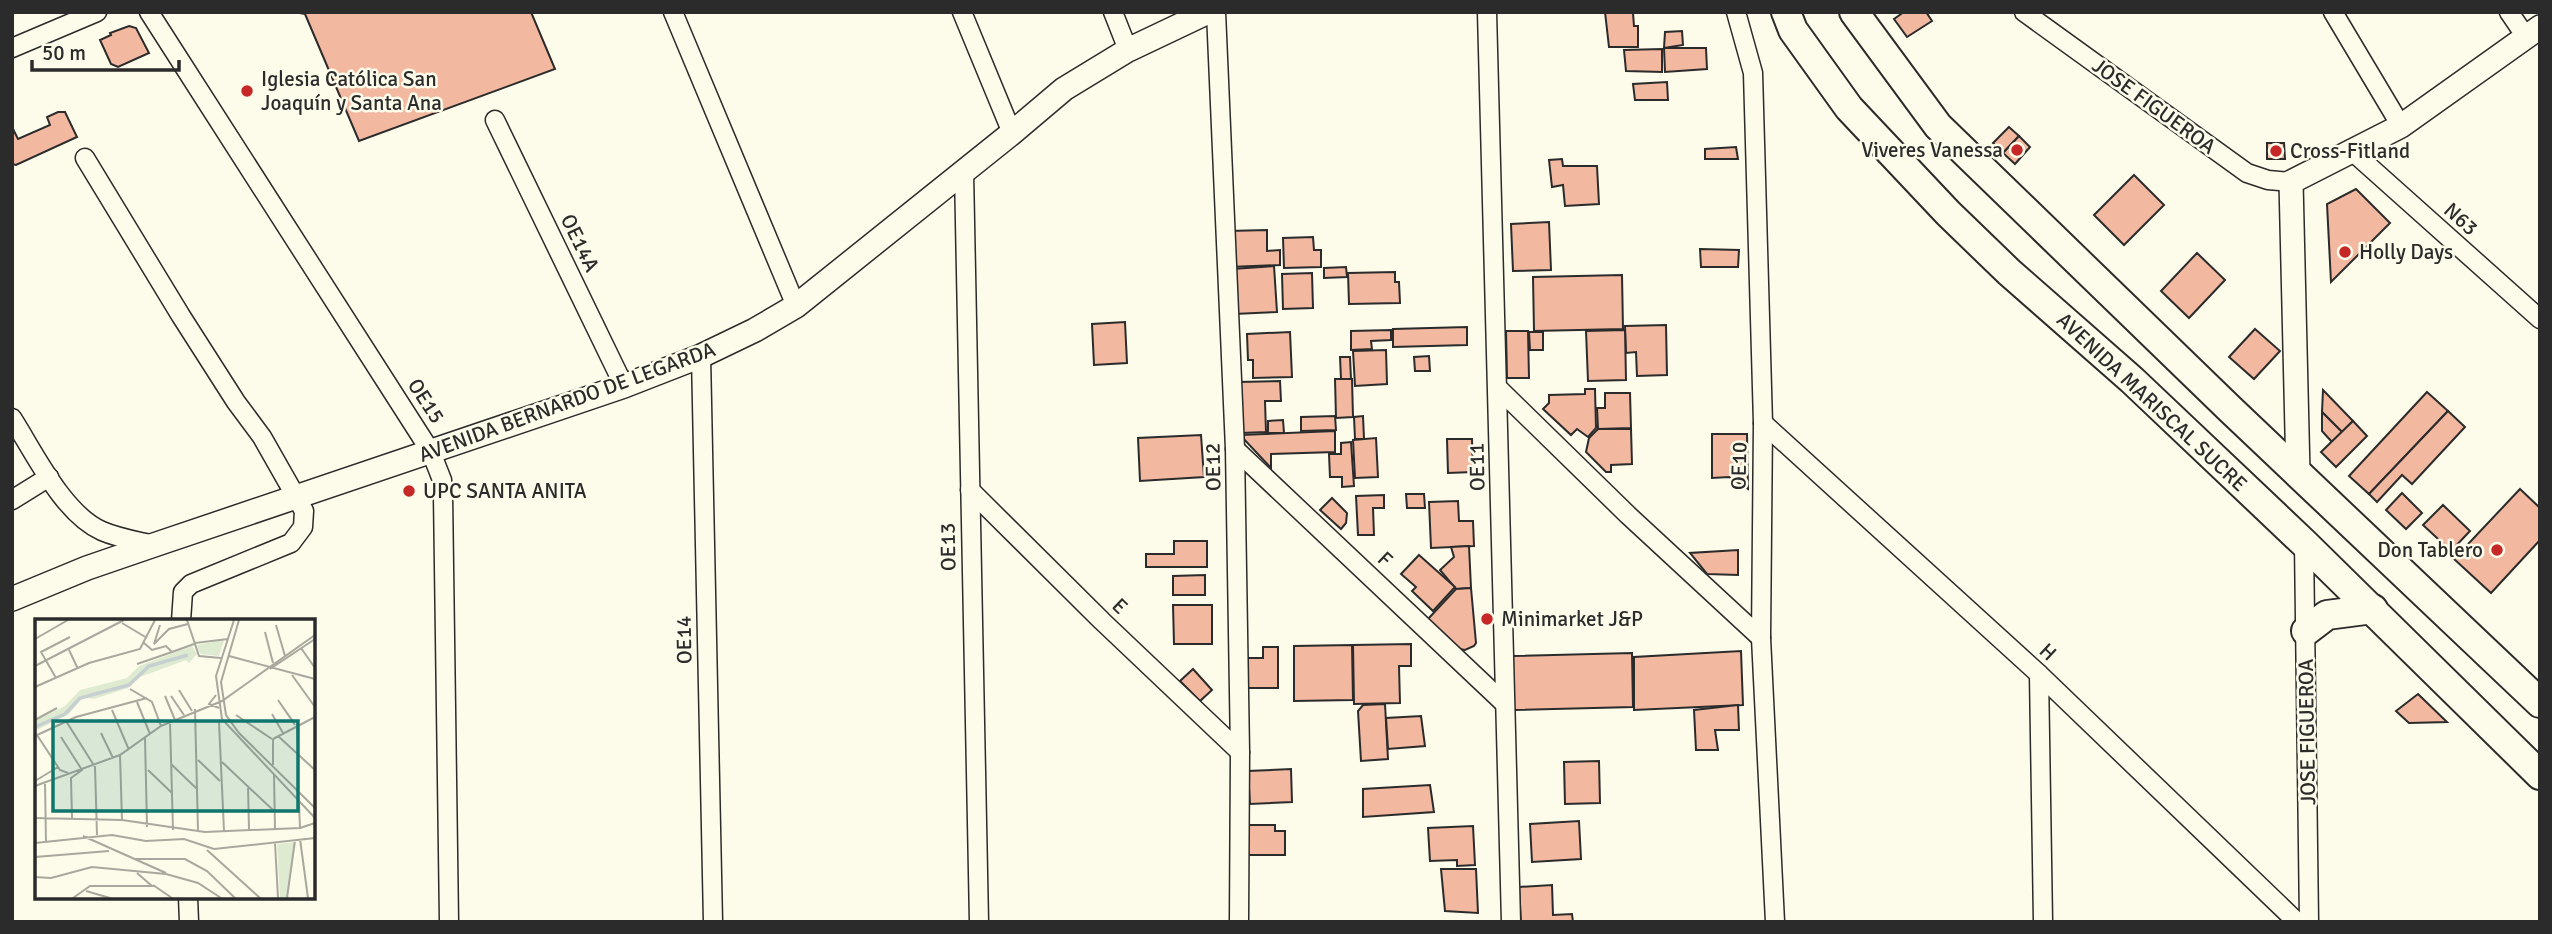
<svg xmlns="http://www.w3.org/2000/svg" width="2552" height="934" viewBox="0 0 2552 934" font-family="Signika,sans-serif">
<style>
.building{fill:#f2b8a0;stroke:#2b2b2b;stroke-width:2}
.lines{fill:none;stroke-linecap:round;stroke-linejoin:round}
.minor-casing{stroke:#2b2b2b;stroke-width:21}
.tertiary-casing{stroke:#2b2b2b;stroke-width:26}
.primary-casing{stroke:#2b2b2b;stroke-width:32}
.minor{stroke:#fdfbea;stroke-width:18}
.tertiary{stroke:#fdfbea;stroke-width:23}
.primary{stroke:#fdfbea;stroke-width:28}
.poi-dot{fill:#c62828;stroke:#fdfbea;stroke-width:2.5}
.labels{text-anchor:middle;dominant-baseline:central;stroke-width:5;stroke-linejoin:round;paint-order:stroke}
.poi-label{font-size:21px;fill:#2b2b2b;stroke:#fdfbea;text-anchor:start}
.street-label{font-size:21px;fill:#2b2b2b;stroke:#fdfbea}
.inset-river{fill:none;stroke:#c7d0d0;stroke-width:3.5}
.inset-road{fill:none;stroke:#a9a89e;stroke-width:2}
.view{fill:#0f766e;fill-opacity:0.15;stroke:#0f766e;stroke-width:3.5}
.inset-edge{fill:none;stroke:#2b2b2b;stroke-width:3.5}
</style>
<rect width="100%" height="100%" fill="#fdfbea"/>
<g class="building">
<path d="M294,12h237l24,57 -196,72 -54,-127z"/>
<path d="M1605,12l28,1 1,13h4v21h-29z"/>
<path d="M1904,12h22l6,9 -25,16 -13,-18z"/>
<path d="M129,26l7,2 13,25 -31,14 -7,-3 -11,-24 11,-5 -1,-2z"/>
<path d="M1682,31l1,14 -19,3 1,-16z"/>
<path d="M1664,48h42l1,21 -42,3z"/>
<path d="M1662,49v23l-36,-1 -2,-21z"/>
<path d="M1667,82l1,18h-33l-2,-16z"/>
<path d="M58,112h7l12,25 -61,28 -4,-1v-37l6,12 32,-14 -3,-8z"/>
<path d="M2009,127l10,9 -16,17 -10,-10z"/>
<path d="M2019,136l11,11 -15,17 -12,-11z"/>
<path d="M2267,143h17l1,16h-18z"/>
<path d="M1736,147l2,12h-33v-10z"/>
<path d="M1562,159l1,7h34l2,38 -34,2 -2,-21 -11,2 -3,-27z"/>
<path d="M2134,175l30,30 -40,40 -30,-30z"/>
<path d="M2356,189l34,34 -59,59 -4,-78z"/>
<path d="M1549,222l2,48 -38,1 -2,-47z"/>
<path d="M1267,230v21l13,-1v15l-51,2 -1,-36z"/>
<path d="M1313,237l1,13h7v17l-37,1 -1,-30z"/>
<path d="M1700,249l39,1 -1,17h-37z"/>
<path d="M2197,253l28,27 -36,38 -28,-27z"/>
<path d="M1274,266l3,46 -43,2 -2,-45z"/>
<path d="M1346,267l1,10 -23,1v-10z"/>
<path d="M1395,272v10h4l1,21 -51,1 -1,-31z"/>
<path d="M1312,273l1,35 -30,1 -1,-35z"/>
<path d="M1622,275l1,54 -89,2 -1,-54z"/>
<path d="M1125,322l2,41 -33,2 -2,-41z"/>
<path d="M1666,325l1,50 -30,1 -1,-24 -10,1 -1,-27z"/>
<path d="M1467,327v18l-74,2v-18z"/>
<path d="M2255,329l25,22 -26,28 -25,-22z"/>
<path d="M1391,330v10l-20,1 1,8 -21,1v-19z"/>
<path d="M1625,330l1,50 -38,1 -2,-50z"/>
<path d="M1506,331h22l1,47h-22z"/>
<path d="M1290,332l2,45 -39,1v-18h-5l-1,-26z"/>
<path d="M1529,332h14v18h-13z"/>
<path d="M1386,350l1,34 -32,2 -2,-35z"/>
<path d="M1429,356l1,15h-15l-1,-14z"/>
<path d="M1340,357h10l1,22h-10z"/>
<path d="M1335,379h17l1,38 -17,1z"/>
<path d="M1280,381l1,20h-16l1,31 -25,1 -2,-51z"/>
<path d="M1585,389h10l1,39 -8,9 -11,-8 -6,6 -28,-26 6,-6v-8l36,-1z"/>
<path d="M2323,390l30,31 -11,11 -20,-20z"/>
<path d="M2427,392l21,19 -79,83 -20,-18z"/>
<path d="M1605,393h25l1,35 -33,1 -1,-21h8z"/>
<path d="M2448,411l17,16 -53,57 -10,-9 -25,27 -8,-8z"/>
<path d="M2322,412l20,20 -10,10 -10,-11z"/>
<path d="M1335,416l1,14 -35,1v-14z"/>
<path d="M1363,416l1,23h-9l-1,-22z"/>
<path d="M1283,420l1,13h-16v-12z"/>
<path d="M2353,421l14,15 -31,31 -15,-15z"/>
<path d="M1598,429h33l1,35 -21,1v7h-5l-20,-20 3,-14z"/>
<path d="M1335,431v21l-64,2v14l-31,-33z"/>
<path d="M1712,434h35l1,55 -19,-12 -17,1z"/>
<path d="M1201,435l3,42 -64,4 -2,-43z"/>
<path d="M1376,438l2,39 -23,1 -2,-38z"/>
<path d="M1447,439h25l1,33 -25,1z"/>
<path d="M1351,442l3,44 -12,1v-10h-12l-1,-23h12v-11z"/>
<path d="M2520,489l20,19v32l-49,53 -37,-34z"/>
<path d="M2402,493l20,20 -16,16 -20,-19z"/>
<path d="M1406,494h18l1,14h-18z"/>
<path d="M1384,495v13h-11l1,27h-16l-2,-39z"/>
<path d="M1332,498l15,15 -1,10 -5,6 -21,-19z"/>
<path d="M1458,501l1,20h14l1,25 -43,2 -2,-46z"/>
<path d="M2443,505l27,26 -19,20 -28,-26z"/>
<path d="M1174,541h33v26h-61v-13h28z"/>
<path d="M1469,546l2,42 -15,1 -16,-19 14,-13 -3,-10z"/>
<path d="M1738,550v25l-31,-1 -17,-21z"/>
<path d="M1419,555l36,32 -22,24 -21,-20 4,-4 -15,-13z"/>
<path d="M1205,575v20h-32v-19z"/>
<path d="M1471,588l5,55 -2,3 -9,4 -5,-1 -32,-30 28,-30z"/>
<path d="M1173,605h39v39h-38z"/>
<path d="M1411,644v22h-12l1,37 -46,1 -1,-59z"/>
<path d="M1352,645l1,55 -59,1v-55z"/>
<path d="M1263,647h15v41h-32v-30h17z"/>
<path d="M1741,651l2,54 -109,5v-53z"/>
<path d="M1632,653l1,54 -120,3 -2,-54z"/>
<path d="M1193,669l19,21 -12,11 -20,-20z"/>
<path d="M2418,694l29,28 -38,1 -13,-12z"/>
<path d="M1385,704l3,55 -27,2 -3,-50 5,-6z"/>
<path d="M1738,705l1,25h-24l3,20h-22l-2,-40z"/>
<path d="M1421,716l4,30 -37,3 -2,-31z"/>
<path d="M1599,761l1,42 -35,1 -1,-42z"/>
<path d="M1291,769l1,33 -42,2 -2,-33z"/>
<path d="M1430,785l4,27 -71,5v-28z"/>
<path d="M1579,821l2,38 -49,3 -2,-38z"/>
<path d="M1246,825h29v6h10v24h-39z"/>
<path d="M1473,826l2,39 -18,1v-6l-27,1 -2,-33z"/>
<path d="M1441,869h35l2,44 -33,-2z"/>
<path d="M1552,885l1,30 19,-1 1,8h-52l-2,-35z"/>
</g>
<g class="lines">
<g class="minor-casing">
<g id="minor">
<path d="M149,12l282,440 11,28 1,15 6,427"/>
<path d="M673,12l123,294"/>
<path d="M962,12l50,121"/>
<path d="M1113,12l15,38"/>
<path d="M1216,12l19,437 5,303 -1,170"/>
<path d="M1487,12l24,910"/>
<path d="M1736,12l17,61 10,350 -2,215 14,284"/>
<path d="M2024,12l223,161 21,7 23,2"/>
<path d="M2333,12l68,114"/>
<path d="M2509,12l17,25"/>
<path d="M12,48l85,-36"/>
<path d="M495,120l129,266"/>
<path d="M2353,152l187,167"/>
<path d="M85,158l96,158 55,86 26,35 42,74 -1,16 -12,16 -100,41 -8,8 -2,29"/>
<path d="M964,172l15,750"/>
<path d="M701,356l12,566"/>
<path d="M1498,388l130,127 133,123"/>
<path d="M12,418c22,34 51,96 90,113 16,7 35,10 52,14"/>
<path d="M1763,423l276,251 258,248"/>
<path d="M1235,449l269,254"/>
<path d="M970,490l132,131 138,131"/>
<path d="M12,500l37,-23"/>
<path d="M2304,543l5,379"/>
<path d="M2039,674l4,248"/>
<path d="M188,897l1,25"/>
</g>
</g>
<g class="tertiary-casing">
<g id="tertiary">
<path d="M2298,473l-7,-291 110,-56 139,-99"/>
<path d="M12,599l75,-31 67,-23 470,-159 77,-30 54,-26 41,-24 216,-173 52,-44 64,-39 80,-38"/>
</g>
</g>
<g class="primary-casing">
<g id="primary">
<path d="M1786,12l7,18 56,78 99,105 61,59 123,108 172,163 236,232"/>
<path d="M1854,12l84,114 292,283 310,294"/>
<path d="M2306,631l21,-16 46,-6"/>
</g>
</g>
<use href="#minor" class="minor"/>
<use href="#tertiary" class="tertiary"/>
<use href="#primary" class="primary"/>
</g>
<g class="poi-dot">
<circle cx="247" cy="91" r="7"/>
<circle cx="2017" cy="150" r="7"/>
<circle cx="2276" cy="151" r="7"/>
<circle cx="2345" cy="252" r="7"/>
<circle cx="409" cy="491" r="7"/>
<circle cx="2497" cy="550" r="7"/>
<circle cx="1487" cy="619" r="7"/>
</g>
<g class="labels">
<g class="poi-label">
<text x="261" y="79">Iglesia Católica San<tspan x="261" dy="24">Joaquín y Santa Ana</tspan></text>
<text x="2003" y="150" text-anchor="end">Viveres Vanessa</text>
<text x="2290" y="151">Cross-Fitland</text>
<text x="2359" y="252">Holly Days</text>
<text x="423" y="491">UPC SANTA ANITA</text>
<text x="2483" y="550" text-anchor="end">Don Tablero</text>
<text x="1501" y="619">Minimarket J&amp;P</text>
</g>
<g class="street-label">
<text transform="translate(2154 106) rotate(36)">JOSE FIGUEROA</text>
<text transform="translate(2461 219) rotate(42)">N63</text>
<text transform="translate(580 243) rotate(64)">OE14A</text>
<text transform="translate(426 401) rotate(57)">OE15</text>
<text transform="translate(567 402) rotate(-20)">AVENIDA BERNARDO DE LEGARDA</text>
<text transform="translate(2152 402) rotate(43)">AVENIDA MARISCAL SUCRE</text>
<text transform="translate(1739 466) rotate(-89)">OE10</text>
<text transform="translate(1213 467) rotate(-91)">OE12</text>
<text transform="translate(1477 467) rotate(-91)">OE11</text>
<text transform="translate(948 547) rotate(-91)">OE13</text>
<text transform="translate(1385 559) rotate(43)">F</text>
<text transform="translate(1120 606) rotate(44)">E</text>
<text transform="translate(684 640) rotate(-91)">OE14</text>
<text transform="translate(2048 652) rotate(43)">H</text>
<text transform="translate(2307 732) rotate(-91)">JOSE FIGUEROA</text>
</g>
</g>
<g transform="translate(35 619)">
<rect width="280" height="280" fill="#fdfbea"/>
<path d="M189,21l-5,16 -19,-2 -3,-9zM157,27l5,8 -8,9 -3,-3 -46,17 -12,11 -34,11 -11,-2 -14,17 -34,17v-10l30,-15 15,-16 47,-12 12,-12zM261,223l-9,56h-7l-3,-54z" fill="#deebd1"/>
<path class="inset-river" d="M0,108l30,-13 15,-16 49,-13 20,-19 39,-11"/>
<path class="inset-road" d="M152,1l12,36 22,2M199,1l-18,56 6,43 93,99M204,1l-18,62 5,33 13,18 76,75M87,4l25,15M125,6l-6,19 15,-15 19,-5M241,6l9,31M230,13l8,31M0,20l33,-19M109,24l8,7 14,-4 6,6 22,-8M160,24l33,-4M266,29l14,20M34,31l9,19M194,37l86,23M102,45l35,-12M0,47l89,-46M235,50l45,-30M257,56l23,32M21,59l-15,-26 29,-15M0,68l54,-24 51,-14 15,-29M95,70l22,13 9,24M144,71l13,21M181,76l-7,9 10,4M130,77l10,24M136,77l13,19M102,83l13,32M160,90l3,122M77,91l17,40M237,95l11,19M201,96l36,24M0,101l22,-12M257,101l-14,-20 17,25M31,102l29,46 2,68M135,103l3,108M184,103l5,109M262,104l1,30M66,114l12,25M2,116l23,35 8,3M0,117l41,-19 71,-19M243,117l37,34M26,118l21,33 -11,8 1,40M110,119l2,89M238,120l42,-22M238,120v26M85,136l2,65M163,141l22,21M187,143l52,49M136,145l26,25M113,151l24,23M239,156l1,54M0,162l23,-14M10,163l1,61M0,167l85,-31 41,-29 61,-25 93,-66M213,167l1,43M264,184l1,25M0,199l87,2 83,12 95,-4 15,-5M48,217l83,37M265,220l8,59M0,224l77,-8 34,6 38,-2 30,10 101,-11M240,224l3,55M172,231l53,48M0,238l74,-6M97,240h53l22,12 28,27M0,258l16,1 41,-11 74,7 32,9 23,15M118,266l19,13M51,272l24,7M38,279l17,-12h62l-15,-13M252,279l8,-58"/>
<path class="view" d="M18,102h245v90h-245z"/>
<rect width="280" height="280" class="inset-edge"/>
</g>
<rect width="2552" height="934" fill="none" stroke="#2b2b2b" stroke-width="28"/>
<path d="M32 60v10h147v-10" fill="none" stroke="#2b2b2b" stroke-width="3.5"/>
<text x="42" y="60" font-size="21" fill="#2b2b2b" stroke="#fdfbea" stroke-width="5" paint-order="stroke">50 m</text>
</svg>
